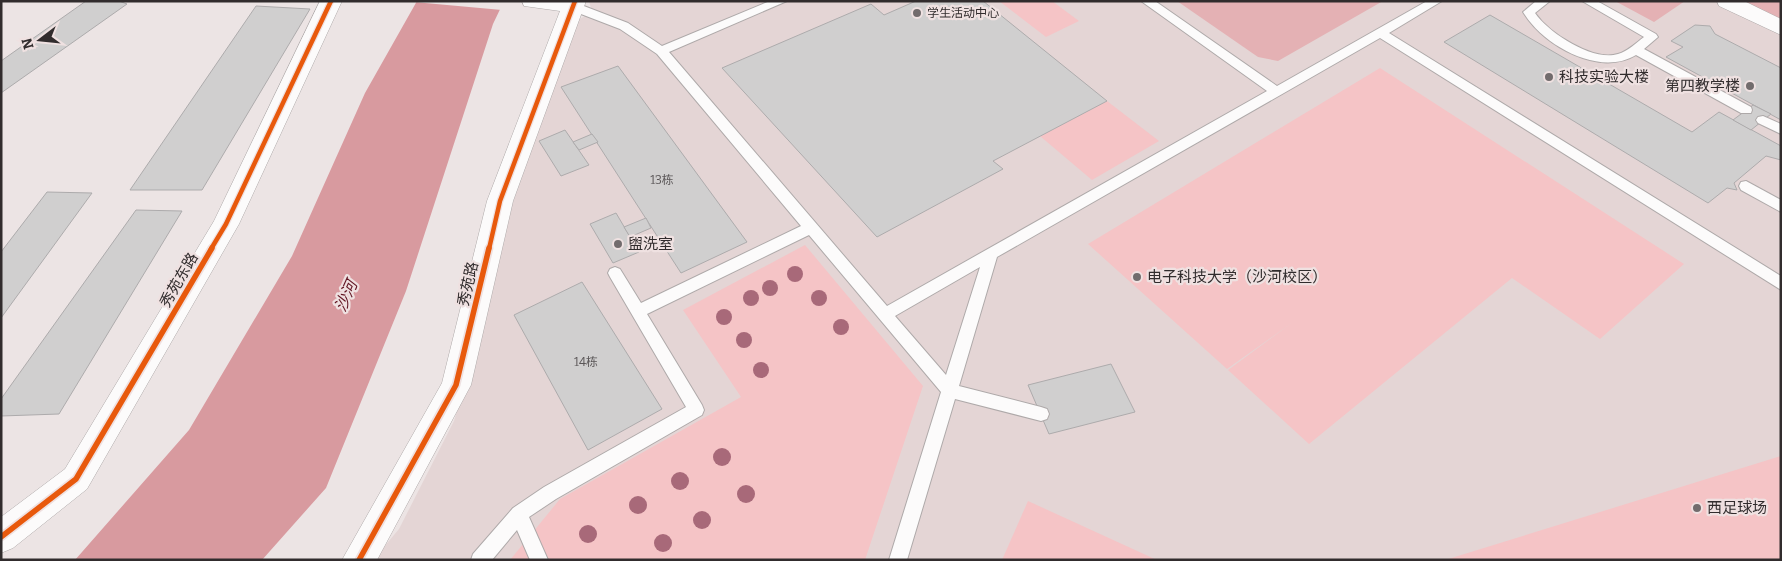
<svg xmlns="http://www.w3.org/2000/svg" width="1782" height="561" viewBox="0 0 1782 561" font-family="Bitter,'Noto Sans SC',serif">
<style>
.built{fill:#e4d5d5}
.green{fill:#f5c4c6}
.forest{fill:#e4b1b4}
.water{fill:#d89a9f}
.pier{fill:#ece4e4}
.building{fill:#d0cfcf;stroke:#adabac}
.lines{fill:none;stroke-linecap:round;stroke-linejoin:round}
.lane-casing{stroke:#aea9a9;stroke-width:2}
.street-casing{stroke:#aea9a9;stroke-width:1}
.lane{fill:#fcfbfb;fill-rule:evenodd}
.street{fill:#fcfbfb;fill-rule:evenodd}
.cycleway-far1-casing{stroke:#efe1e1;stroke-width:7}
.cycleway-casing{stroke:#efe1e1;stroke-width:9}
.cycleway-far1{stroke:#e8590c;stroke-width:4.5}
.cycleway{stroke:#e8590c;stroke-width:5.5}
.tree{fill:#a86979}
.poi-dot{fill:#726c6d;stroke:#efe1e1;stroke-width:2}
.labels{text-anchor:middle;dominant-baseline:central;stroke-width:4.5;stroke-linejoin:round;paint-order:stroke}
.far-poi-label{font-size:12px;fill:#312c2d;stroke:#efe1e1;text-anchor:start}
.number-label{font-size:12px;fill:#5a5657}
.poi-label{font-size:15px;fill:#312c2d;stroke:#efe1e1;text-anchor:start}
.street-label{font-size:15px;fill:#312c2d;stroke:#efe1e1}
.water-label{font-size:16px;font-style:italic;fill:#621523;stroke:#efe1e1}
</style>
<rect width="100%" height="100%" fill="#ece4e4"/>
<path class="built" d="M589,1h1192v559h-1408l26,-31 55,-108 28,-90 23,-107 73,-204 14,-8z"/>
<g class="green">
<path d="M999,1h53l27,20 -33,16z"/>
<path d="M1380,68l304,196 -84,75 -88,-61 -203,166 -81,-74 65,-48 -66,47 -139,-125z"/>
<path d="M1107,101l52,40 -67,39 -52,-44z"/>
<path d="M805,245l118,141 -58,174h-355l50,-61 181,-102 -58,-87z"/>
<path d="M1781,456v104h-336z"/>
<path d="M1028,501l129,59h-155z"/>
</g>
<g class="forest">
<path d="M1177,1h206l-105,60 -20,-4z"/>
<path d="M1615,1h70l-31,21z"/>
<path d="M1739,1h42v21z"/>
</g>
<path class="water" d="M417,1h87l-11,23 -87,267 -80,197 -64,72h-187l114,-130 103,-174 73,-163z"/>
<path class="pier" d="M506,1l-4,9 -88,-8v-1z"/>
<g class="building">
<path d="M86,1h33l8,3 -126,89v-32z"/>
<path d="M916,1h67l124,100 -114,60 10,8 -126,68 -155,-169 149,-64 13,11z"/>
<path d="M256,6l54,3 -108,181h-72z"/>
<path d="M1490,15l202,117 27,-20 62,34v14l-15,-4 -32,27 3,7 -10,-2 -19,15 -264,-161z"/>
<path d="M1695,25l15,1 5,8 66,34v52l-115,-63 17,-10 -12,-6z"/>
<path d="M618,66l129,176 -66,31 -120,-186z"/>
<path d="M1753,105l18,9 -20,16 -18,-10z"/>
<path d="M565,130l24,35 -28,11 -22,-35z"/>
<path d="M592,134l6,8 -19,8 -6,-8z"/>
<path d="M47,192l45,1 -91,125v-66z"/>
<path d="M136,210l46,1 -123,203 -58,2v-17z"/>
<path d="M616,213l23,39 -26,11 -23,-39z"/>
<path d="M646,218l5,10 -21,9 -6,-10z"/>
<path d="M582,282l80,127 -74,41 -74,-135z"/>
<path d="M1111,364l24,48 -86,22 -21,-49z"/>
</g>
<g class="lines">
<g class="lane-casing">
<g id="lane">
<path d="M770,1h17l-118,51 218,254 380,-215 -126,-90h14l122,85 150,-85h15l-53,32 392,243v14l-401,-252 -383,219 -38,129 82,21 6,2 2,5 -2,5 -6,2 -86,-22 -48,161h-18l52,-168 -132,-157 -162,79 55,91 2,5 -2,5 -146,84 -27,18 19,43h-18l-13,-30 -25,30h-21l2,-6 40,-46 31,-21 142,-80 -76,-130 -2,-4 2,-4 5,-2 5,2 21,34 160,-77 -144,-172 -37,-25 -52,-20 -2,-3 6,-4 4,1 52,20 34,23zM980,267l-34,108 -51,-59z"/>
<path d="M1536,1h14l-15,12c14,20 58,49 83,41 10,-3 18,-11 26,-17l-62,-36h15l59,33 2,3 -14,12 107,58 1,3 -1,3h-10l-105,-58c-36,22 -91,-9 -111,-40l-2,-3z"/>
<path d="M1763,116l18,8v10l-23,-11 -2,-3 2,-3z"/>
<path d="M1746,181l35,19v12l-40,-22 -2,-4 2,-4z"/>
</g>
</g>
<g class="street-casing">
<g id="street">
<path d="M320,1h22l-103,223 -152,265 -74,59 -12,5v-36l64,-48 149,-248z"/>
<path d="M522,1h64l-73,200 -42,184 -94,175h-35l100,-177 45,-182 73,-190 -36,-5z"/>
<path d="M1717,1h27l37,18v16l-62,-29z"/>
</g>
</g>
<use href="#lane" class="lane"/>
<use href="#street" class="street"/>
<g class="cycleway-far1-casing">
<g id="cycleway-far1">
<path d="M211,249l15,-25 105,-223"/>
<path d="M489,249l11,-48 75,-200"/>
</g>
</g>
<g class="cycleway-casing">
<g id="cycleway">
<path d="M1,537l75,-58 136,-231"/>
<path d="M359,560l97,-175 33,-137"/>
</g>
</g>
<use href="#cycleway-far1" class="cycleway-far1"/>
<use href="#cycleway" class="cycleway"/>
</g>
<g class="tree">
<circle cx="795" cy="274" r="8"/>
<circle cx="770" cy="288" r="8"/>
<circle cx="751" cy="298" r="8"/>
<circle cx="819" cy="298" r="8"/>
<circle cx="724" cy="317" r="8"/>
<circle cx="841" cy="327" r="8"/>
<circle cx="744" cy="340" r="8"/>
<circle cx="761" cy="370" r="8"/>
<circle cx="722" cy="457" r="9"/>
<circle cx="680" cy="481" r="9"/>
<circle cx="746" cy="494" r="9"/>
<circle cx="638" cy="505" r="9"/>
<circle cx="702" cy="520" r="9"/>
<circle cx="588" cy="534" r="9"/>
<circle cx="663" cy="543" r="9"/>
</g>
<g class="poi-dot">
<circle cx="917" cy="13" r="5"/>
<circle cx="1549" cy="77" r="5"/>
<circle cx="1750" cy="86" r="5"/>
<circle cx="618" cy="244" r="5"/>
<circle cx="1137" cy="277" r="5"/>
<circle cx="1697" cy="508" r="5"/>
</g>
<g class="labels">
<g class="far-poi-label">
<text x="927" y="13">学生活动中心</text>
</g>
<g class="number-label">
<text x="662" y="180">13栋</text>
<text x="586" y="362">14栋</text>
</g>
<g class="poi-label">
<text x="1559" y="77">科技实验大楼</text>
<text x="1740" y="86" text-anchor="end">第四教学楼</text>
<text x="628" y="244">盥洗室</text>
<text x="1147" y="277">电子科技大学（沙河校区）</text>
<text x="1707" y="508">西足球场</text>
</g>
<g class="street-label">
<text transform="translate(179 280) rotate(-60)">秀苑东路</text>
<text transform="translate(468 284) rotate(-77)">秀苑路</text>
</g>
<g class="water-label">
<text transform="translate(346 296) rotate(-66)">沙河</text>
</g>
</g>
<rect width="1782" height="561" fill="none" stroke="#312c2d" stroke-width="5"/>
<g transform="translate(40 40) rotate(254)" stroke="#efe1e1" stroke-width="4" paint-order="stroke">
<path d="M0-4L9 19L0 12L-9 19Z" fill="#312c2d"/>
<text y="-8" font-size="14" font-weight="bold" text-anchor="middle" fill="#312c2d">N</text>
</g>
</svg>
